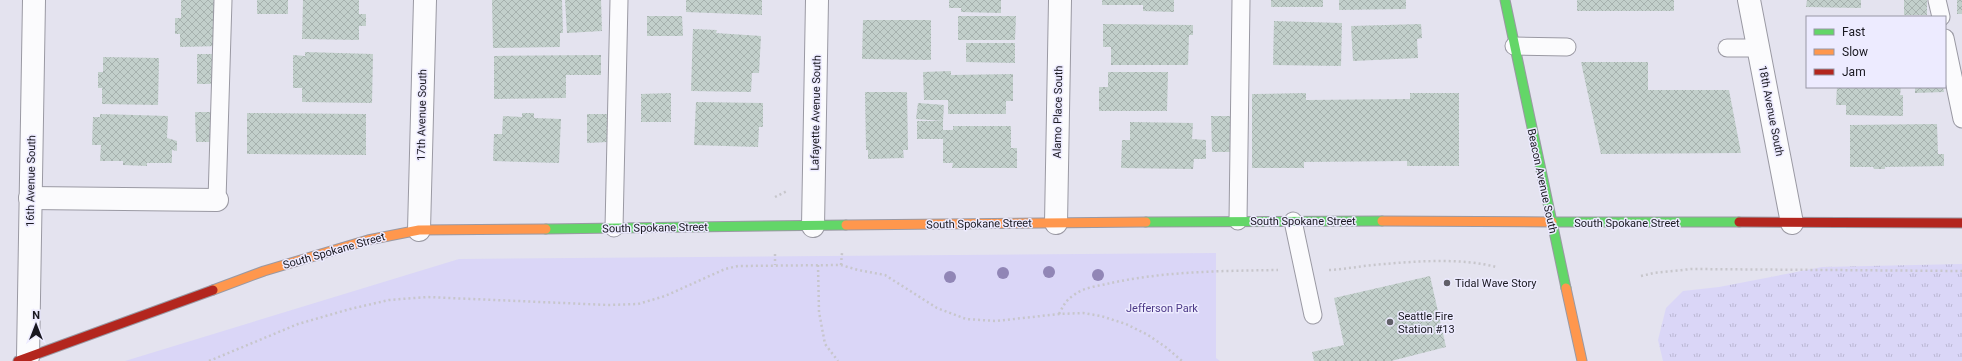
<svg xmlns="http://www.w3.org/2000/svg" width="1962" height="361" viewBox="0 0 1962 361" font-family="Roboto,sans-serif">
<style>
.grass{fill:url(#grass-tufts)}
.park{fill:#dad6f7}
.building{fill:url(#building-cross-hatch)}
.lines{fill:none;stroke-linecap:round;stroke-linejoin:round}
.lane-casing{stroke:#9a99a3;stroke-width:19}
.street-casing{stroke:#9a99a3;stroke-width:24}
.fast-casing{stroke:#9a99a3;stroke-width:11}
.slow-casing{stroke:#9a99a3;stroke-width:11}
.jam-casing{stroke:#9a99a3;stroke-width:11}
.path{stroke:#c7c6cb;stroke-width:2.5;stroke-dasharray:2 3;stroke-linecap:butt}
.lane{stroke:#fbfbfd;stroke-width:17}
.street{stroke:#fbfbfd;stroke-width:22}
.fast{stroke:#63d668;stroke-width:9}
.slow{stroke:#ff974d;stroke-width:9}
.jam{stroke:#b3261e;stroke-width:9}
.tree{fill:#9186b6}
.poi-dot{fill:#605f68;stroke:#edebff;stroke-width:1.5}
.labels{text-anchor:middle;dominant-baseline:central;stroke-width:3;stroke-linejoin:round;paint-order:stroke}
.street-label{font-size:11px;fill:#191820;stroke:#edebff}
.poi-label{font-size:11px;fill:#191820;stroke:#edebff;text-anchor:start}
.park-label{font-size:11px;fill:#4d3a88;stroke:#edebff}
</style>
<defs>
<pattern id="grass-tufts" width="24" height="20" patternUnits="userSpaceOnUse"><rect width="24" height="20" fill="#dad6f7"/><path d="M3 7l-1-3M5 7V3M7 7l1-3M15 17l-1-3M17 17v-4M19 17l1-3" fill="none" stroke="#bab7d3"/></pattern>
<pattern id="building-cross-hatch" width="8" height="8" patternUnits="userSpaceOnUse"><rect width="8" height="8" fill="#c2cfcb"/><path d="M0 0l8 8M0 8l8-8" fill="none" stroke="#a6b1ae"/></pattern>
</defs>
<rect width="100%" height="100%" fill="#e4e3ef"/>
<path class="grass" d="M1962,264v97h-299l-5,-21 8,-32 17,-17 36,-4 103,-20z"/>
<path class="park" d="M1216,253v105l4,3h-1095l334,-102z"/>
<g class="building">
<path d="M181,0h38l1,46 -40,1v-13h-5v-16h6z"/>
<rect x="257" y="0" width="31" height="14"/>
<path d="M303,0h56v14h7v12h-7v14l-57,-1z"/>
<path d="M492,0h70l1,33h-3v14l-67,1z"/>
<path d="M565,0h36l1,31 -35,2z"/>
<path d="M686,0h76v15l-76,-3z"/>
<path d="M949,0h52v13l-40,-1v-4h-12z"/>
<path d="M1102,0h72v12l-31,-1v-6h-41z"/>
<rect x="1271" y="0" width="52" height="7"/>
<path d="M1339,0h67v9l-67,1z"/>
<rect x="1577" y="0" width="97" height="11"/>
<path d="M1807,0h54v8l-55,-1z"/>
<rect x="1904" y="0" width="23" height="15"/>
<rect x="1957" y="0" width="5" height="14"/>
<path d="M647,16h35l1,20h-36z"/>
<path d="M958,16h58l-1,24h-57z"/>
<path d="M863,20h68v40l-69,-1z"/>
<path d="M1274,21l68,2 -1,43 -68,-1z"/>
<path d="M1103,24l90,1v10h-4l-1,30h-77v-18h-8z"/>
<path d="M1421,24l1,14 -5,1 1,19 -65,3 -2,-35z"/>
<path d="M693,29l24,1 -1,3 45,3 -2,37h-7l-1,19 -60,-1z"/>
<path d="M966,43h49v20l-49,-1z"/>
<path d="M305,52l68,2 -1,49 -70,-1v-14h-9v-33l12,1z"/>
<rect x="197" y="54" width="22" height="30"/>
<path d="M601,55v20h-35v23l-72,1v-43z"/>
<path d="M103,57l56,1 -1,47 -56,-1v-16h-4v-16h5z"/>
<path d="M1581,62h67v28h81l12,63 -140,1z"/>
<path d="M951,71v4l62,-1v27h-7v13h-58v-14h-24l-1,-28z"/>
<path d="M1108,72h60l-1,39h-68v-24h9z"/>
<path d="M1837,87h64l-1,8h3v21l-57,-1v-10h-10z"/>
<path d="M1915,87h28l1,5 -29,1z"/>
<path d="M865,92h42l1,58h-5l1,8 -36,1v-9h-2z"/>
<path d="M671,93v29h-30v-28z"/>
<path d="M1306,93v7l104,-1v-6h49v73h-52v-5l-103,1v6h-52v-74z"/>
<path d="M696,102l67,1v24h-4l-1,20 -64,-2z"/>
<path d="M918,103l26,2 -1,16 -27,-2z"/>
<path d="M195,112h23v30h-22z"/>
<path d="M247,113l119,1v41l-119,-1z"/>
<path d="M522,113h12v5l27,1 -2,44 -66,-2 1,-27h8l1,-18 19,1z"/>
<path d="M100,114l68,2 -1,22 10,3v10l-5,-1v13h-25v3l-24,-1v-4h-23l1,-16h-9l1,-28h7z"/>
<path d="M587,114h20l1,28 -21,1z"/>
<path d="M1211,116h21l1,36h-21z"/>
<path d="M917,121h26v9h10v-4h58v22h6v20h-65l1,-5h-10v-24h-26z"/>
<path d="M1130,122l63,1 -1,16 14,1v19h-12l-1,10 -72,-1 1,-28h8z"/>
<path d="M1937,124l1,30h6v12l-59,1v2h-11l-1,-2h-23v-42z"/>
<path d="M1430,276l16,71 -55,14h-77l-2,-9 32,-7 -10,-47z"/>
</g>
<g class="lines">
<g class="lane-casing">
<g id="lane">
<path d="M1937,0l4,17"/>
<path d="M1945,38l17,81"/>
<path d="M1514,46l53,1"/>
<path d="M1727,48h32"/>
<path d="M217,200l6,-200"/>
<path d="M1238,221l3,-221"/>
<path d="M1293,221l20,94"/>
<path d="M614,228l5,-228"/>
</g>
</g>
<g class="street-casing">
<g id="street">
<path d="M1749,0l43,223"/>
<path d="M30,198l187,2"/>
<path d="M1056,223l4,-223"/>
<path d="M813,226l4,-226"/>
<path d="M419,230l6,-230"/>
<path d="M28,357l6,-357"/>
</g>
</g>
<g class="fast-casing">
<g id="fast">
<path d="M1505,0l61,288"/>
<path d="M1146,222l236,-1"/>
<path d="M1552,222h187"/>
<path d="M546,229l300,-4"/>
</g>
</g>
<g class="slow-casing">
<g id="slow">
<path d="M1382,221l170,1"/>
<path d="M846,225l300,-3"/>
<path d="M1566,288l16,73"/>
<path d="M213,290l51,-19 104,-31 51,-10 127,-1"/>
</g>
</g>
<g class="jam-casing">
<g id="jam">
<path d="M1739,222l223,1"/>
<path d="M18,361l195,-71"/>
</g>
</g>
<g class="path">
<path d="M775,197l12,-6"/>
<path d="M775,254v11"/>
<path d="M818,265l1,47 6,32 13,17"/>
<path d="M841,265l1,-12"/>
<path d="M1329,270c19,-1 37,-5 56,-6 33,-3 78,-6 111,3"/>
<path d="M1641,276l13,-3 37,-4 271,2"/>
<path d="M1059,314c4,-8 7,-14 15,-19 10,-8 25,-9 37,-12 56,-12 111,-12 167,-13"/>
<path d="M209,361l89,-37 52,-15 39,-9 38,-3 181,8 30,-1 27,-8 60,-27 13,-3 103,-1 17,5 27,5 52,33 29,11 30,2 63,-7 24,-1 18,3 25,8 22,11 19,13 15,13"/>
</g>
<use href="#lane" class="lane"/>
<use href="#street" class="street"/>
<use href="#fast" class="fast"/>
<use href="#slow" class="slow"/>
<use href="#jam" class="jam"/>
</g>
<g class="tree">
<circle cx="1049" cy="272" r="6"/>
<circle cx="1003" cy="273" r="6"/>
<circle cx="1098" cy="275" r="6"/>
<circle cx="950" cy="277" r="6"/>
</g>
<g class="poi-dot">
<circle cx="1447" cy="283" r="4"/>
<circle cx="1390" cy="322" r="4"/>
</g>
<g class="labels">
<g class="street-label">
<text transform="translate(1771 111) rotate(79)">18th Avenue South</text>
<text transform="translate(1058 112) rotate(-89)">Alamo Place South</text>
<text transform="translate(816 113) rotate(-89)">Lafayette Avenue South</text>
<text transform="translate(422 115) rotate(-89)">17th Avenue South</text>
<text transform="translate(31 181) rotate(-89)">16th Avenue South</text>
<text transform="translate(1542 181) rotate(78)">Beacon Avenue South</text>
<text x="1303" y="221">South Spokane Street</text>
<text x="1627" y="223">South Spokane Street</text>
<text transform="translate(979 224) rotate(-1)">South Spokane Street</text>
<text transform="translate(655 228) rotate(-1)">South Spokane Street</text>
<text transform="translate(334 251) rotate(-16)">South Spokane Street</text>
</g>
<g class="poi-label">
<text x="1455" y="283">Tidal Wave Story</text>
<text x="1398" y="316">Seattle Fire<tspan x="1398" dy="13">Station #13</tspan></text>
</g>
<g class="park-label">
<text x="1162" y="308">Jefferson Park</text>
</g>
</g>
<rect x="1806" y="16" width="140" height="72" fill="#edebff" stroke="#9897a6"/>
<rect x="1814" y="29" width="20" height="6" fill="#63d668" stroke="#9897a6"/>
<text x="1842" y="36" font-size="12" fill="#191820">Fast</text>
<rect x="1814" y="49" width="20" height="6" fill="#ff974d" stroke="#9897a6"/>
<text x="1842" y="56" font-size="12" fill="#191820">Slow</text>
<rect x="1814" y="69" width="20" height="6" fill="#b3261e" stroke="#9897a6"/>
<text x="1842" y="76" font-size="12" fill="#191820">Jam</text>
<g transform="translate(36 325)" stroke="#edebff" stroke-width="3" paint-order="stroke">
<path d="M0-3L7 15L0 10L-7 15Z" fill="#191820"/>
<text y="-6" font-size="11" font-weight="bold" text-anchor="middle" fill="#191820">N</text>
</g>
</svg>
